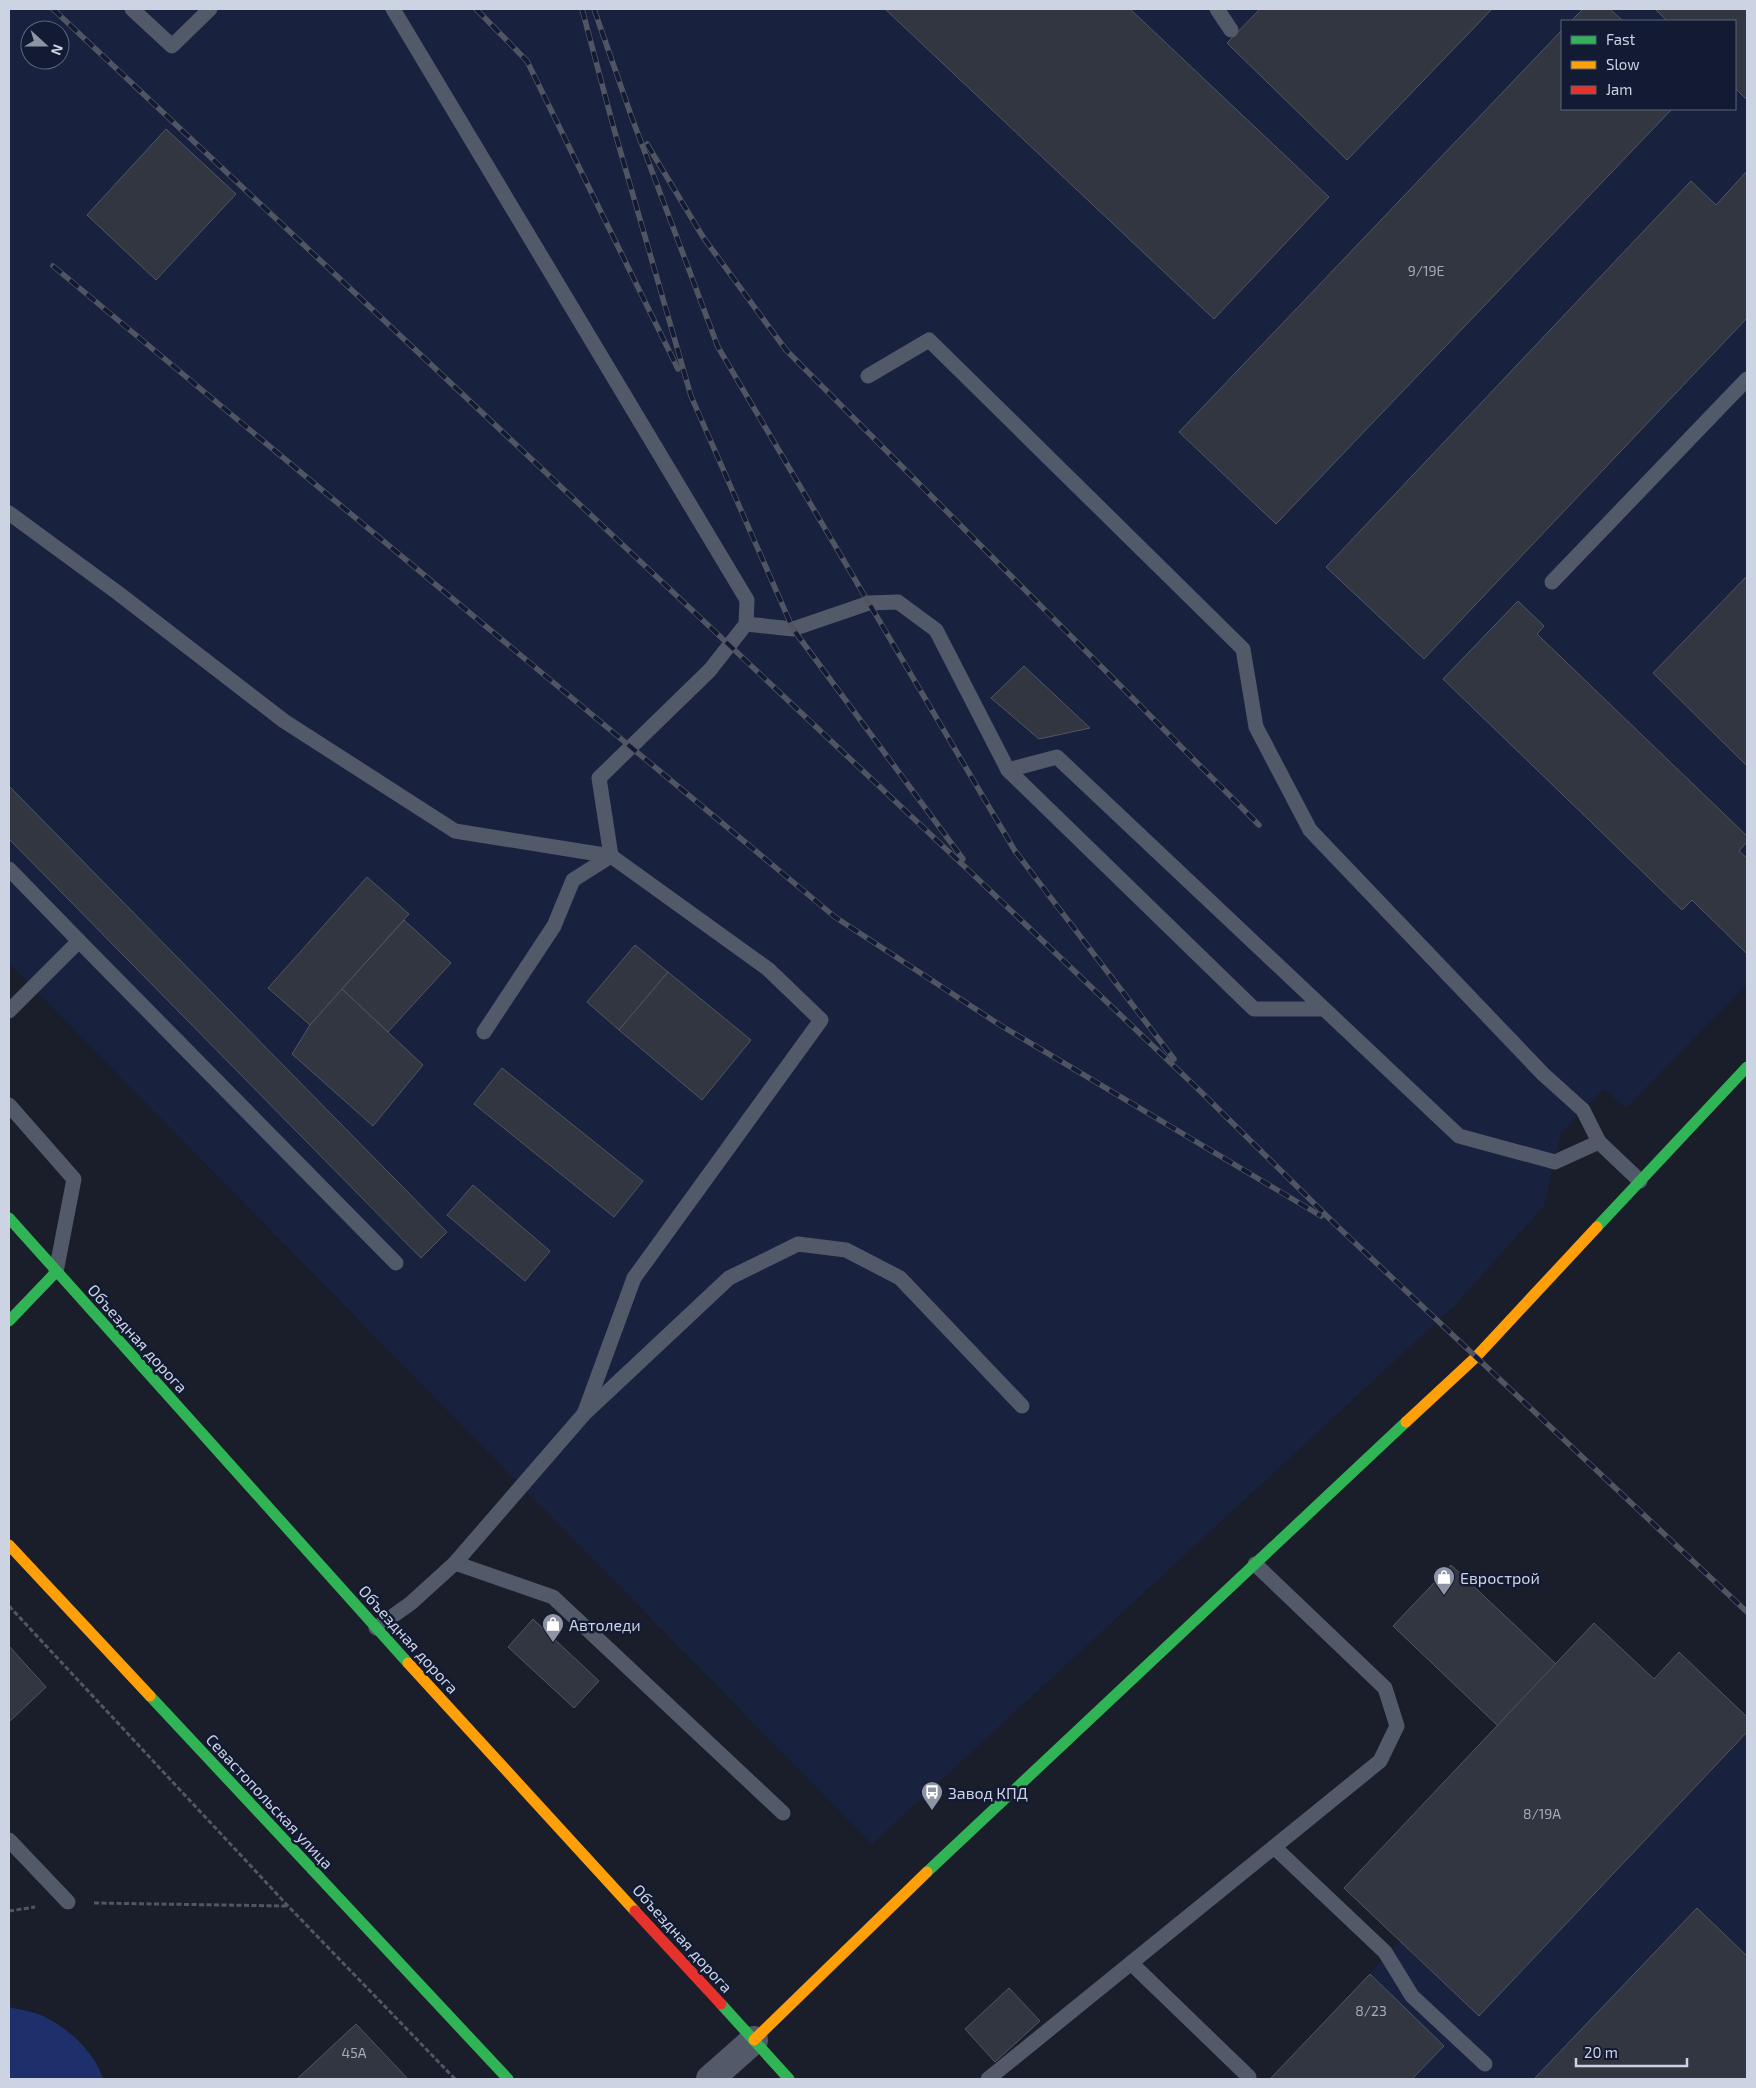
<svg xmlns="http://www.w3.org/2000/svg" width="1756" height="2088" viewBox="0 0 1756 2088" font-family="'Exo 2',sans-serif">
<style>
.built{fill:#18223e;fill-rule:evenodd}
.green{fill:#1d306b}
.building{fill:#323641;stroke:#525661}
.lines{fill:none;stroke-linecap:round;stroke-linejoin:round}
.path{stroke:#515664;stroke-width:3;stroke-dasharray:5 2.5;stroke-linecap:butt}
.lane{stroke:#525969;stroke-width:15}
.street{stroke:#525969;stroke-width:28}
.fast{stroke:#30b455;stroke-width:11}
.slow{stroke:#ff9f0a;stroke-width:11}
.jam{stroke:#e5322d;stroke-width:11}
.rail-casing{stroke:#515562;stroke-width:5.5}
.rail{stroke:#121b33;stroke-width:4;stroke-dasharray:11;stroke-linecap:butt}
.labels{text-anchor:middle;dominant-baseline:central;stroke-width:5;stroke-linejoin:round;paint-order:stroke}
.number-label{font-size:14px;fill:#a6acba}
.street-label{font-size:16px;fill:#ccd3e3;stroke:#121b33}
.poi-label{font-size:16px;fill:#ccd3e3;stroke:#121b33;text-anchor:start}
</style>
<rect width="100%" height="100%" fill="#1a1e2b"/>
<g class="built">
<path d="M9,9h1738v975l-121,124 -22,-19 -43,44 -17,73 -89,99 -583,539 -863,-881zM1562,21h173v88h-173zM30,30h30v30h-30z"/>
<path d="M1747,1732v347h-477l130,-138 79,74z"/>
</g>
<path class="green" d="M9,2007c10,3 24,4 34,9 26,13 51,35 60,63h-94z"/>
<g class="building">
<path d="M885,9h245l199,188 -115,122z"/>
<path d="M1260,9h232l-145,151 -120,-117z"/>
<path d="M1583,9h27l13,12h-52z"/>
<path d="M1655,9h92v91l-12,-12v-67h-68z"/>
<path d="M1562,30v79h110l-396,415 -97,-92z"/>
<path d="M166,129l70,65 -80,86 -69,-65z"/>
<path d="M1747,171v147l-323,341 -98,-92 365,-386 25,24z"/>
<path d="M1747,576v190l-94,-93z"/>
<path d="M1518,601l26,25 -7,8 210,202v6l-8,9 8,7v96l-55,-54 -10,10 -239,-231z"/>
<path d="M1024,666l66,62 -51,11 -48,-41z"/>
<path d="M9,786l438,446 -26,26 -412,-419z"/>
<path d="M367,877l42,37 -99,111 -42,-37z"/>
<path d="M404,920l47,43 -63,69 -46,-43z"/>
<path d="M635,945l33,27 -49,58 -32,-28z"/>
<path d="M668,972l83,68 -49,60 -83,-70z"/>
<path d="M342,989l81,76 -50,61 -81,-72 18,-29z"/>
<path d="M502,1068l141,113 -29,36 -140,-113z"/>
<path d="M473,1185l77,66 -25,30 -78,-66z"/>
<path d="M1451,1565l105,99 -58,62 -105,-100z"/>
<path d="M533,1619l66,62 -25,27 -66,-61z"/>
<path d="M1594,1623l60,56 25,-27 68,65v15l-268,284 -135,-128z"/>
<path d="M9,1646l37,41 -37,35z"/>
<path d="M1697,1908l50,48v123h-213z"/>
<path d="M1370,1974l74,72 -32,33h-142z"/>
<path d="M1009,1988l31,33 -45,41 -30,-33z"/>
<path d="M356,2024l52,55h-111z"/>
</g>
<g class="lines">
<g class="path">
<path d="M9,1606l279,300 167,173"/>
<path d="M94,1903l193,3"/>
<path d="M9,1911l26,-4"/>
</g>
<g class="lane">
<path d="M132,9l40,37 38,-37"/>
<path d="M393,9l354,591 -1,24 -36,46 -111,108 12,78 -38,24 -19,46 -70,106"/>
<path d="M1217,9l14,21"/>
<path d="M868,376l61,-36 314,309 13,78 54,103 233,244 40,36 16,32 41,39"/>
<path d="M9,513l109,80 166,128 171,110 156,25 157,113 53,51 -187,258 -50,136"/>
<path d="M1552,582l195,-203"/>
<path d="M746,624l47,5 76,-26 29,-1 38,28 72,140"/>
<path d="M9,869l70,72"/>
<path d="M1324,1009h-70l-246,-239 49,-13 402,379 96,26 44,-20"/>
<path d="M9,1011l70,-70 317,322"/>
<path d="M9,1105l65,74 -18,93"/>
<path d="M455,1563l98,34 230,216"/>
<path d="M376,1628l35,-25 44,-40 129,-149 145,-136 69,-34 48,6 54,28 122,128"/>
<path d="M9,1840l59,62"/>
<path d="M1274,1847l111,105 27,44 73,68"/>
<path d="M1131,1963l118,114"/>
<path d="M988,2079l392,-318 17,-35 -12,-38 -130,-124"/>
</g>
<path class="street" d="M710,2079l44,-39"/>
<g class="fast">
<path d="M9,1218l399,445"/>
<path d="M1597,1227l150,-160"/>
<path d="M9,1321l47,-49"/>
<path d="M150,1696l358,383"/>
<path d="M927,1872l479,-450"/>
<path d="M721,2004l68,75"/>
</g>
<g class="slow">
<path d="M1406,1422l70,-65 121,-130"/>
<path d="M9,1545l141,151"/>
<path d="M408,1663l227,248"/>
<path d="M754,2040l173,-168"/>
</g>
<path class="jam" d="M635,1911l86,93"/>
<g class="rail-casing">
<g id="rail">
<path d="M53,9l927,872 217,207 139,137 411,387"/>
<path d="M476,9l51,52 151,308"/>
<path d="M582,9l32,120 77,267 102,233 170,230"/>
<path d="M594,9l38,109 86,229 297,504 159,208"/>
<path d="M647,144l56,93 83,113 473,475"/>
<path d="M53,266l782,651 165,108 321,191"/>
</g>
</g>
<use href="#rail" class="rail"/>
</g>
<defs>
<g id="shop-pin" transform="scale(1.125)"><path d="M0 17L-7.5 6A9.5 9.5 0 1 1 7.5 6Z" fill="#8e94a3" stroke="#121b33"/><path d="M-5-2.5h2.3a2.7 3.5 0 0 1 5.4 0H5L5.5 6h-11ZM-1.5-2.5h3a1.5 2.3 0 0 0-3 0Z" fill="#fff"/></g>
<g id="bus-pin" transform="scale(1.125)"><path d="M0 17L-7.5 6A9.5 9.5 0 1 1 7.5 6Z" fill="#8e94a3" stroke="#121b33"/><path d="M-5-6H5V4H4V6H2V4H-2V6H-4V4H-5ZM-3.5-4V0h7V-4ZM-3.5 1.2v1.5H-2V1.2ZM2 1.2v1.5H3.5V1.2Z" fill="#fff"/></g>
</defs>
<g fill-rule="evenodd">
<use href="#shop-pin" x="1444" y="1577"/>
<use href="#shop-pin" x="553" y="1624"/>
<use href="#bus-pin" x="932" y="1792"/>
</g>
<g class="labels">
<g class="number-label">
<text x="1426" y="270">9/19Е</text>
<text x="1542" y="1813">8/19А</text>
<text x="1371" y="2010">8/23</text>
<text x="354" y="2052">45А</text>
</g>
<g class="street-label">
<text transform="translate(138 1338) rotate(48)">Объездная дорога</text>
<text transform="translate(409 1639) rotate(48)">Объездная дорога</text>
<text transform="translate(270 1801) rotate(47)">Севастопольская улица</text>
<text transform="translate(683 1938) rotate(48)">Объездная дорога</text>
</g>
<g class="poi-label">
<text x="1460" y="1577">Еврострой</text>
<text x="569" y="1624">Автоледи</text>
<text x="948" y="1792">Завод КПД</text>
</g>
</g>
<rect width="1756" height="2088" fill="none" stroke="#ccd3e3" stroke-width="20"/>
<rect x="1561" y="20" width="175" height="90" fill="#121b33" stroke="#5c6579"/>
<rect x="1571" y="36" width="25" height="8" fill="#30b455" stroke="#5c6579"/>
<text x="1606" y="45" font-size="15" fill="#ccd3e3">Fast</text>
<rect x="1571" y="61" width="25" height="8" fill="#ff9f0a" stroke="#5c6579"/>
<text x="1606" y="70" font-size="15" fill="#ccd3e3">Slow</text>
<rect x="1571" y="86" width="25" height="8" fill="#e5322d" stroke="#5c6579"/>
<text x="1606" y="95" font-size="15" fill="#ccd3e3">Jam</text>
<g transform="translate(45 45) rotate(111)"><circle r="24" fill="#121b33" stroke="#5c6579"/>
<path d="M0-4L9 19L0 12L-9 19Z" fill="#8e94a3"/>
<text y="-8" font-size="14" font-weight="bold" text-anchor="middle" fill="#ccd3e3">N</text>
</g>
<path d="M1576 2058v8h111v-8" fill="none" stroke="#ccd3e3" stroke-width="2.5"/>
<text x="1584" y="2058" font-size="15" fill="#ccd3e3" stroke="#121b33" stroke-width="4" paint-order="stroke">20 m</text>
</svg>
